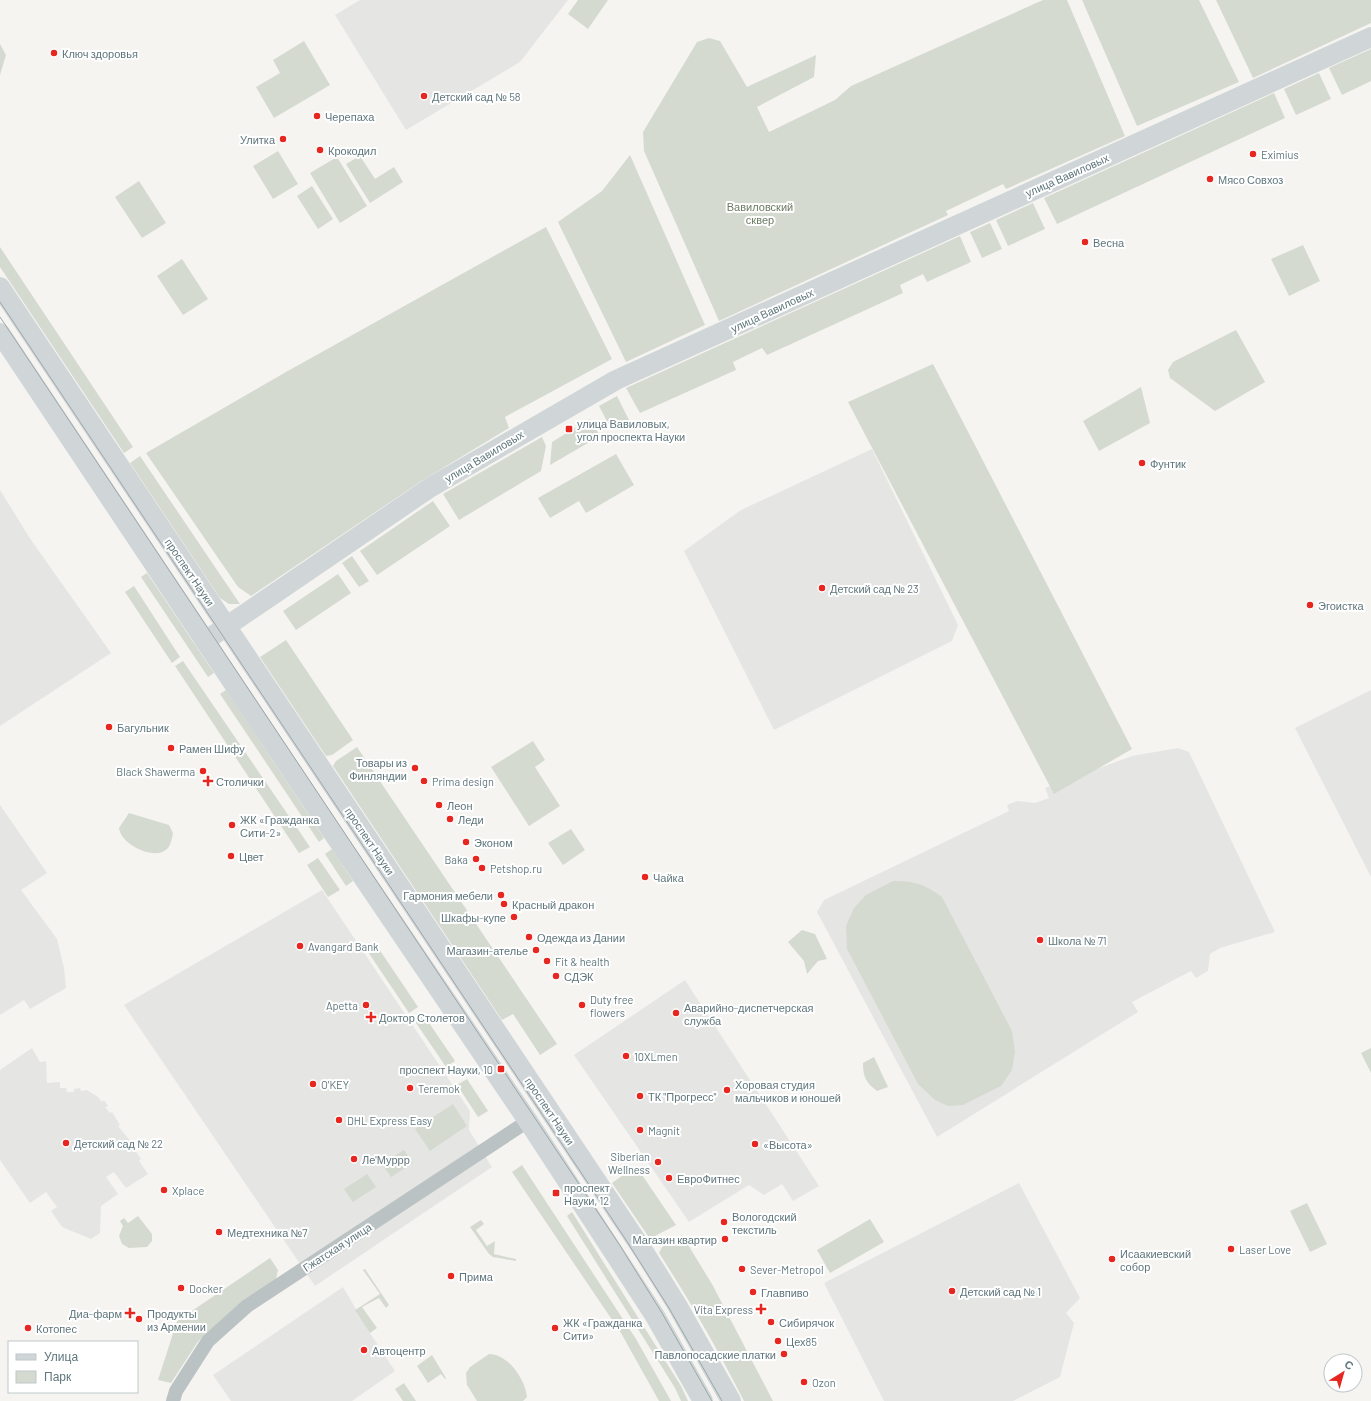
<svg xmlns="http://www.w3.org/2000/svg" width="1371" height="1401" viewBox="0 0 1371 1401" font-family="Barlow,sans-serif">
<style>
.built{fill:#e5e6e4}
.green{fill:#d5dad0}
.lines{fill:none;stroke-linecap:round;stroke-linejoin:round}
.street{stroke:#bbc2c4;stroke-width:14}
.secondary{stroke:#d0d6d8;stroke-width:20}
.tram{stroke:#9ca6a9;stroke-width:1}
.poi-dot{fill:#e6261f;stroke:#fff;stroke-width:1.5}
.labels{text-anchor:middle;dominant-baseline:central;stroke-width:4;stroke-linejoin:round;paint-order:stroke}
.poi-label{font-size:11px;fill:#5f767c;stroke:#fff;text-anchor:start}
.street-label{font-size:11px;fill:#5f767c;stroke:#fff}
.park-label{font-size:11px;fill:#6b7a62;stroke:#fff}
</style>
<rect width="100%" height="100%" fill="#f5f4f1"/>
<g class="built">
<path d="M360,0h208l-48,62 -114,68 -71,-115z"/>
<path d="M872,449l86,176 -6,16 -178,89 -90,-179 57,-41z"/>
<path d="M0,490l31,50 80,113 -111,73z"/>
<path d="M1371,690v187l-76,-149z"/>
<path d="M1178,748l11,4 86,180 -55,16 -10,6 -2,17 -12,7 -5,-7 -59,31 6,10 -201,125 -120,-225 7,-12 185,-89 -2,-6 10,-4 18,2 14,-5 -4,-10 87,-32z"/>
<path d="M0,805l47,68 -26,17 36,49 7,29 2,20 -36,21 -6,-9 -24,15z"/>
<path d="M322,890l148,221 -1,19 23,37 -177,119 -191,-281z"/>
<path d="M685,980l134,206 -26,15 -11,-17 -18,11 -15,-10 -60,37 -115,-167z"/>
<path d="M32,1048l8,14 6,-1 1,22 13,-1v6h6l1,4h7v-3l6,-1 1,3 6,-1 11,7 4,5 2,-2 4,6 -3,1 5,6 2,-1 8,13 -2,1 18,22 -2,1 7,10 -2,2 9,13 -22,14 -12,-16 -8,5 12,17 -17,12 -1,27 -9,6 -29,-12 -11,-16 6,-4 -11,-15 -16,11 -30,-43v-90z"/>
<path d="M1019,1183l61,115 -14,15 8,10 -14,54 -47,24h-129l-60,-118z"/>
<path d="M343,1287l27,46 25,38 -43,30h-121l-18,-26z"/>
</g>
<g class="green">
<path d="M578,0h30l-20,29 -20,-15z"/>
<path d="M1043,0h24l58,136 -119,53 -3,-5 -57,27 2,4 -229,106 -75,-170 -1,-19 54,-90 12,-4 11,3 27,46 69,-32 -2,22 -57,30 12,25 66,-32 16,-14z"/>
<path d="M1082,0h117l40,82 -102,44z"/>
<path d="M1216,0h155v23l-118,55z"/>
<path d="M304,41l26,44 -56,33 -18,-31 24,-14 -7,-13z"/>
<path d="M0,44l6,11 -6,20z"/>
<path d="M1371,49v32l-29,14 -13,-27z"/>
<path d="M1319,73l12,26 -35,16 -12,-26z"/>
<path d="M1274,93l11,25 -228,106 -13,-26z"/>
<path d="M278,151l20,33 -25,15 -20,-33z"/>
<path d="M630,155l75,170 -79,37 -68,-140 44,-31z"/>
<path d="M360,156l15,23 19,-12 9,15 -33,21 -24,-39z"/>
<path d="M337,157l30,49 -27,17 -30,-50z"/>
<path d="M139,181l27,42 -24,15 -27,-41z"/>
<path d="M312,186l21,33 -15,10 -21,-33z"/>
<path d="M1033,203l12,26 -37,17 -12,-26z"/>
<path d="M990,223l12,26 -20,9 -12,-26z"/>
<path d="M546,227l66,132 -107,58 4,11 -86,52 -172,116 -13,-9 -92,-134 140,-81z"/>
<path d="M960,236l11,26 -44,20 -4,-8 -23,11 3,8 -136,62 -5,-7 -29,14 3,8 -96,43 -14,-25z"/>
<path d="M1303,245l17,36 -31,15 -18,-37z"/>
<path d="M0,247l133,200 -9,6 -124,-186z"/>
<path d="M182,259l26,40 -25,16 -26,-39z"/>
<path d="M1236,330l29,52 -50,29 -45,-33 -2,-8 5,-8z"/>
<path d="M933,364l199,385 -78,45 -206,-392z"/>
<path d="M1141,387l9,36 -51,28 -16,-30z"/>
<path d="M617,396l12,24 -18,9 -12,-23z"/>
<path d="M590,419l10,17 -50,29 2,-23z"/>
<path d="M542,437l4,9 -5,25 -82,49 -16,-26z"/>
<path d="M616,454l18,31 -48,28 -7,-12 -29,17 -12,-20z"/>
<path d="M140,456l100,148h-11l-9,-6 -90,-135z"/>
<path d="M433,501l17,25 -73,49 -17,-24z"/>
<path d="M352,556l17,25 -10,6 -17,-24z"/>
<path d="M147,573l67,100 -6,4 -67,-100z"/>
<path d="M338,574l13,19 -55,37 -13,-19z"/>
<path d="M134,586l46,71 -8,6 -47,-71z"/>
<path d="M286,640l67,100 -21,15 -6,1 -66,-99z"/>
<path d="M183,661l127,186 -11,6 -124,-187z"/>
<path d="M226,690l98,148 -5,4 -99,-148z"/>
<path d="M533,741l12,19 -10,7 25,39 -31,20 -38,-59z"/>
<path d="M357,747l200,297 -17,11 -27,-41 -11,6 -169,-254 3,-5z"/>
<path d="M129,813l40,12 4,8c-1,5 -2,11 -5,15 -12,14 -47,-3 -49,-20z"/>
<path d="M571,829l14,21 -22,15 -15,-22z"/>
<path d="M332,849l21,32 -7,5 -21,-32z"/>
<path d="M318,858l22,32 -12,7 -21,-32z"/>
<path d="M893,881c22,0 31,3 49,16l70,134 3,21 -3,18 -11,16 -38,19 -15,1 -13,-6 -17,-16 -71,-135 -1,-23 8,-18 12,-13z"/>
<path d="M802,930l13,4 12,25 -9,2 -11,13 -3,-13 -16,-19z"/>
<path d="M377,946l41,61 -9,6 -41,-61z"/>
<path d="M423,1014l32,47 -9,6 -32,-47z"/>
<path d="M1371,1048v25l-10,-20z"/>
<path d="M874,1057l14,30 -11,4c-11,-8 -14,-14 -14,-28z"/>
<path d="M467,1079l21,32 -10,6 -21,-32z"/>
<path d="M453,1104l14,22 -37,25 -15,-22z"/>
<path d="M404,1150l9,13 -22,14 -9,-13z"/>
<path d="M522,1165l114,174 35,62h-12l-38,-68 -109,-161z"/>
<path d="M636,1166l40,59 -21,11h-7l-36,-53z"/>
<path d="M367,1174l9,13 -23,15 -9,-13z"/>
<path d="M1307,1203l20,41 -17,8 -20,-41z"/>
<path d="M572,1212l109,174 7,15h-7l-6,-13 -108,-172z"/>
<path d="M138,1216l14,18v7l-5,6 -18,1 -7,-4 -3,-8 4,-10 -3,-5 4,-3 4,5z"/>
<path d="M870,1219l14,23 -54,31 -13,-23z"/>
<path d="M481,1220l3,4 -8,6 11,16 8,-5 -1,13 22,5v2l-23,-4 -4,-3 -19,-27z"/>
<path d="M682,1235l30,49 61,117h-29c-26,-51 -54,-100 -85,-148l3,-6z"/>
<path d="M270,1258l8,12 -2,9 -70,54 -9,10 -26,40 -13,-3 19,-59z"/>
<path d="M365,1269l24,36 -3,3 -7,-10 -17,9 15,21 -7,5 -15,-23 25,-16 -17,-24z"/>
<path d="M489,1354c19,0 36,25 38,43l-4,4h-46l-10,-16 -1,-12 4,-6z"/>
<path d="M432,1355l14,23 -1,1 -4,-5 -13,9 -11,-17z"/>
<path d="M404,1383l12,18h-13l-8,-12z"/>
</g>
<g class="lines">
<path class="street" d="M173,1401l3,-10 32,-50 39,-35 281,-185"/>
<g class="secondary">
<path d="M0,287l644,965 33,53 54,96"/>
<path d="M0,333l337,506 191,282 127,195 48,85"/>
<path d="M205,641l226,-154 185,-107 755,-343"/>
</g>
<g class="tram">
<path d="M0,302l626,938 43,68 53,93"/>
<path d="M0,317l619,927 43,69 50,88"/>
</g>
</g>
<g class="poi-dot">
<circle cx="54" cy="53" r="4"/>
<circle cx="424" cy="96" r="4"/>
<circle cx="317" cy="116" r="4"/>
<circle cx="283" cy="139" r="4"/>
<circle cx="320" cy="150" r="4"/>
<circle cx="1253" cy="154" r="4"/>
<circle cx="1210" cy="179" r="4"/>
<circle cx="1085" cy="242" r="4"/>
<rect x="565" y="425" width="8" height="8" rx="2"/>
<circle cx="1142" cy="463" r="4"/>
<circle cx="822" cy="588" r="4"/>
<circle cx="1310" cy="605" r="4"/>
<circle cx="109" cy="727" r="4"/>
<circle cx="171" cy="748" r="4"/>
<circle cx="415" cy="768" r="4"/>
<circle cx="203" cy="771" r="4"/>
<path d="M206 775h4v4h4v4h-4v4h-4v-4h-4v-4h4z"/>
<circle cx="424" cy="781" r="4"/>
<circle cx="439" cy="805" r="4"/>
<circle cx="450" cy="819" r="4"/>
<circle cx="232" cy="825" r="4"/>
<circle cx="466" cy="842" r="4"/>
<circle cx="231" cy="856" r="4"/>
<circle cx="476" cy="859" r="4"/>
<circle cx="482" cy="868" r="4"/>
<circle cx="645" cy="877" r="4"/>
<circle cx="501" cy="895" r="4"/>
<circle cx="504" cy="904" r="4"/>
<circle cx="514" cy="917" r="4"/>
<circle cx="529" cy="937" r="4"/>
<circle cx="1040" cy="940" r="4"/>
<circle cx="300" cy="946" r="4"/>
<circle cx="536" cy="950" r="4"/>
<circle cx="547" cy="961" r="4"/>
<circle cx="556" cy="976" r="4"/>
<circle cx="366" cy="1005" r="4"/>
<circle cx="582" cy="1005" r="4"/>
<circle cx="676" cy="1013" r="4"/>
<path d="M369 1011h4v4h4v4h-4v4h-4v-4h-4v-4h4z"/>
<circle cx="626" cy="1056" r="4"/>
<rect x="497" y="1065" width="8" height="8" rx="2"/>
<circle cx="313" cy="1084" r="4"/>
<circle cx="410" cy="1088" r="4"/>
<circle cx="727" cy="1090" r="4"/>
<circle cx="640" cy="1096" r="4"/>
<circle cx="339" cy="1120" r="4"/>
<circle cx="640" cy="1130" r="4"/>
<circle cx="66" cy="1143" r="4"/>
<circle cx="755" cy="1144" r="4"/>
<circle cx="354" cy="1159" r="4"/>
<circle cx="658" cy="1162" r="4"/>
<circle cx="669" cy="1178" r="4"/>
<circle cx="164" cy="1190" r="4"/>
<rect x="552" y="1189" width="8" height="8" rx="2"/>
<circle cx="724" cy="1222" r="4"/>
<circle cx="219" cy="1232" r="4"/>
<circle cx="725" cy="1239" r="4"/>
<circle cx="1231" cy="1249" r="4"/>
<circle cx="1112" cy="1259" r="4"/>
<circle cx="742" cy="1269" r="4"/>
<circle cx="451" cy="1276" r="4"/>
<circle cx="181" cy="1288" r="4"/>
<circle cx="952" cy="1291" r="4"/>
<circle cx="753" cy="1292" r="4"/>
<path d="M759 1303h4v4h4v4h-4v4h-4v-4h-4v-4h4z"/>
<path d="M128 1307h4v4h4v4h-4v4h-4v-4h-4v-4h4z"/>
<circle cx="139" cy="1319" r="4"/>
<circle cx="771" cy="1322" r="4"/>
<circle cx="28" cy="1328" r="4"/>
<circle cx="555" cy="1328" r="4"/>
<circle cx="778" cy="1341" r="4"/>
<circle cx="364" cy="1350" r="4"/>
<circle cx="784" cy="1354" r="4"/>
<circle cx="804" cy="1382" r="4"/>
</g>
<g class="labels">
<g class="poi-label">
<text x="62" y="53">Ключ здоровья</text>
<text x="432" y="96">Детский сад № 58</text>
<text x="325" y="116">Черепаха</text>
<text x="275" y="139" text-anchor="end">Улитка</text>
<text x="328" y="150">Крокодил</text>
<text x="1261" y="154">Eximius</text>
<text x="1218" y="179">Мясо Совхоз</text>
<text x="1093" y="242">Весна</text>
<text x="577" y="423">улица Вавиловых,<tspan x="577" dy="13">угол проспекта Науки</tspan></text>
<text x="1150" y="463">Фунтик</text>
<text x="830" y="588">Детский сад № 23</text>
<text x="1318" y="605">Эгоистка</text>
<text x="117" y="727">Багульник</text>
<text x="179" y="748">Рамен Шифу</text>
<text x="407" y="762" text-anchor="end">Товары из<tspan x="407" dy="13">Финляндии</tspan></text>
<text x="195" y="771" text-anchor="end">Black Shawerma</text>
<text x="216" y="781">Столички</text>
<text x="432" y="781">Prima design</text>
<text x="447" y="805">Леон</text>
<text x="240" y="819">ЖК «Гражданка<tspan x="240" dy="13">Сити-2»</tspan></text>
<text x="458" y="819">Леди</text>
<text x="474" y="842">Эконом</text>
<text x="239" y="856">Цвет</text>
<text x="468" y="859" text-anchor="end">Baka</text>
<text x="490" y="868">Petshop.ru</text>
<text x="653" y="877">Чайка</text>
<text x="493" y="895" text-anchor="end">Гармония мебели</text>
<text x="512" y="904">Красный дракон</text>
<text x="506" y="917" text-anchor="end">Шкафы-купе</text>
<text x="537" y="937">Одежда из Дании</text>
<text x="1048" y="940">Школа № 71</text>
<text x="308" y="946">Avangard Bank</text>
<text x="528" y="950" text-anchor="end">Магазин-ателье</text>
<text x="555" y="961">Fit &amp; health</text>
<text x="564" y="976">СДЭК</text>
<text x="590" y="999">Duty free<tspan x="590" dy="13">flowers</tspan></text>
<text x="358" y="1005" text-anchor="end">Apetta</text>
<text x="684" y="1007">Аварийно-диспетчерская<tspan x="684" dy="13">служба</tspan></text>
<text x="379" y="1017">Доктор Столетов</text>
<text x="634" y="1056">10XLmen</text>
<text x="493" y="1069" text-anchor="end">проспект Науки, 10</text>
<text x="321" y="1084">O’KEY</text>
<text x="735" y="1084">Хоровая студия<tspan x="735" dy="13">мальчиков и юношей</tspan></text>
<text x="418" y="1088">Teremok</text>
<text x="648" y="1096">ТК "Прогресс"</text>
<text x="347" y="1120">DHL Express Easy</text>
<text x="648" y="1130">Magnit</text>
<text x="74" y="1143">Детский сад № 22</text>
<text x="763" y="1144">«Высота»</text>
<text x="650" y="1156" text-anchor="end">Siberian<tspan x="650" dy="13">Wellness</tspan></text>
<text x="362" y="1159">Ле'Муррр</text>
<text x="677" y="1178">ЕвроФитнес</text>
<text x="564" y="1187">проспект<tspan x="564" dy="13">Науки, 12</tspan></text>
<text x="172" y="1190">Xplace</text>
<text x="732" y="1216">Вологодский<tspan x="732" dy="13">текстиль</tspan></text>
<text x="227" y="1232">Медтехника №7</text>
<text x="717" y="1239" text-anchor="end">Магазин квартир</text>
<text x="1239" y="1249">Laser Love</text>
<text x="1120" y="1253">Исаакиевский<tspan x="1120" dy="13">собор</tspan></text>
<text x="750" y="1269">Sever-Metropol</text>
<text x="459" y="1276">Прима</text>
<text x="189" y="1288">Docker</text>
<text x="960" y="1291">Детский сад № 1</text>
<text x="761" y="1292">Главпиво</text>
<text x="753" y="1309" text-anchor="end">Vita Express</text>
<text x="122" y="1313" text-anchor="end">Диа-фарм</text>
<text x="147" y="1313">Продукты<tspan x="147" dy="13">из Армении</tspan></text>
<text x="563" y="1322">ЖК «Гражданка<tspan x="563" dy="13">Сити»</tspan></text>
<text x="779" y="1322">Сибирячок</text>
<text x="36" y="1328">Котопес</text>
<text x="786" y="1341">Цех85</text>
<text x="372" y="1350">Автоцентр</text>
<text x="776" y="1354" text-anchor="end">Павлопосадские платки</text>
<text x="812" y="1382">Ozon</text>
</g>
<g class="street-label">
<text transform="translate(1067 175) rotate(-24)">улица Вавиловых</text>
<text transform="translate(772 310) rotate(-25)">улица Вавиловых</text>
<text transform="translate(484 456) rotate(-31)">улица Вавиловых</text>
<text transform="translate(190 572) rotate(56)">проспект Науки</text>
<text transform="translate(370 841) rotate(56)">проспект Науки</text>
<text transform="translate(550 1111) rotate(56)">проспект Науки</text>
<text transform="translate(337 1247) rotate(-33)">Гжатская улица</text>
</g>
<g class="park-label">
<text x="760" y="206">Вавиловский<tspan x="760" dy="13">сквер</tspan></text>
</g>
</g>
<rect x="8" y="1341" width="130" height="52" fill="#ffffff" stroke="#bfc8cb"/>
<rect x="16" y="1354" width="20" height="6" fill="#d0d6d8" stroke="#bfc8cb"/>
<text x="44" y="1361" font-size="12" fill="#5f767c">Улица</text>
<rect x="16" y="1371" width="20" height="12" fill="#d5dad0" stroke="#bfc8cb"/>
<text x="44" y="1381" font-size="12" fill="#5f767c">Парк</text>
<g transform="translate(1343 1373) rotate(37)"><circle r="19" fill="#ffffff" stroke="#bfc8cb"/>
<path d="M0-3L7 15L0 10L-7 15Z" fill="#e6261f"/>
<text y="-6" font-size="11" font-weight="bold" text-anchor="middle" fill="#5f767c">С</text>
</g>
</svg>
